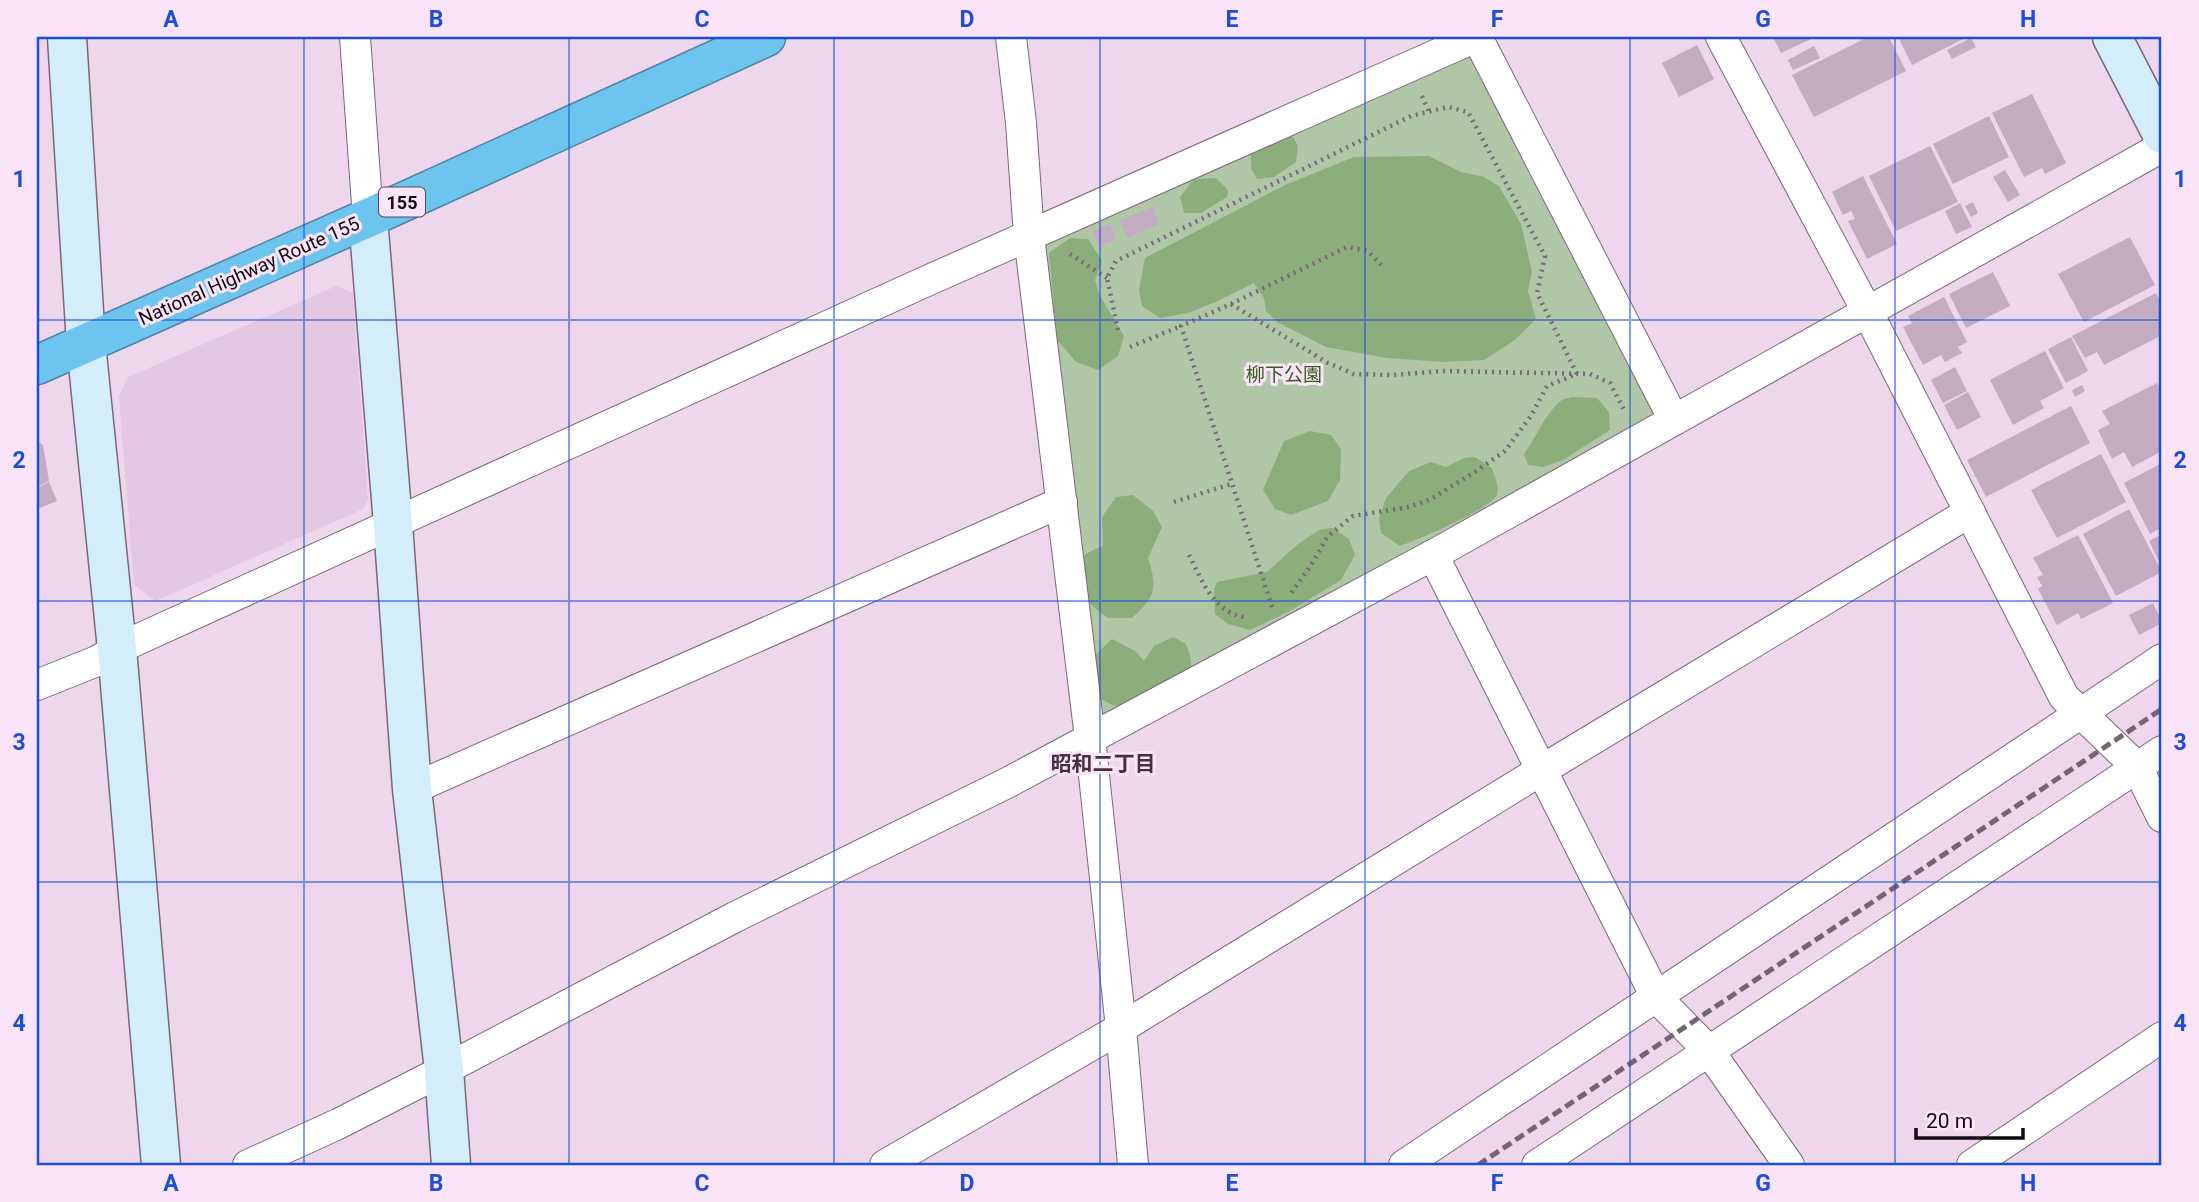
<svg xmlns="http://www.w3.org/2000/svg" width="2199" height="1202" viewBox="0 0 2199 1202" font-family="Roboto,'Noto Sans JP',sans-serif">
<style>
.built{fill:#e4c8e3}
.green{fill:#b0c7a7}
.forest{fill:#8cae7c}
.building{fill:#c2acc2}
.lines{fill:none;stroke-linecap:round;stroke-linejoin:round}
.street-casing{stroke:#7b677a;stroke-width:32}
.secondary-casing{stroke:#7b677a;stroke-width:41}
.highway-casing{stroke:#4d84a1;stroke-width:41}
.path{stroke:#776977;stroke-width:4.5;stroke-dasharray:2 5;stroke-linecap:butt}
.street{stroke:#fff;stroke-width:30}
.secondary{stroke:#d3eefa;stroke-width:38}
.highway{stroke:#6dc5ef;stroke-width:38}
.rail{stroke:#746573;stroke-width:5;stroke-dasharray:10 5;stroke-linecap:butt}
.grid{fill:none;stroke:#1d4ed8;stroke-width:2;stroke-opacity:0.55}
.labels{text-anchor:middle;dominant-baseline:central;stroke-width:6;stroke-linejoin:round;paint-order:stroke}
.shield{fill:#fbe4fa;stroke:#574b57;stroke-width:2}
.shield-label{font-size:18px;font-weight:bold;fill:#110a11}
.street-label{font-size:19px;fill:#110a11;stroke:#fbe4fa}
.park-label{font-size:19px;fill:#335f1a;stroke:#fbe4fa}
.neighbourhood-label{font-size:21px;font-weight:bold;fill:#443244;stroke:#fbe4fa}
.neatline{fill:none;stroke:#1d4ed8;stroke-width:2.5}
.grid-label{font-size:23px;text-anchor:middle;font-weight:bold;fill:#1d4ed8}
</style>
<rect width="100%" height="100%" fill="#eed7ed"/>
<path class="built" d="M336,286l17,7 15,206 -5,10 -207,92 -22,-16 -15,-188 9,-20z"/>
<path class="green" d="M1475,43l191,375 -572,313 -58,-490z"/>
<g class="forest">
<path d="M1285,136l8,1 5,9 -2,16 -22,15 -17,2 -6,-11v-15z"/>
<path d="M1429,156l32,16 23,5 15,9 22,38 11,48 -4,19 8,28 -21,21 -31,20 -40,2 -57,-4 -61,-11 -49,-25 -11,-11 -2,-13 -10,-15 -36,18 -30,12 -28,5 -18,-12 -3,-16 6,-32 140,-73 69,-28z"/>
<path d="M1216,178l12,12 -1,7 -26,16h-17l-4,-16 14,-18z"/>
<path d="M1070,238l18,1 14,22 -7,19 4,14 25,42 -6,20 -20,14 -22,-8 -19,-22 -8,-87z"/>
<path d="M1573,397l24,1 12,14 1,18 -47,30 -20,7 -15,-2 -4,-11c11,-15 24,-45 38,-54 1,-1 10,-3 11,-3z"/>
<path d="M1310,431l21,4 10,14 -1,31 -12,21 -37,14 -16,-6 -12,-19 21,-49z"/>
<path d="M1475,457l17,11c2,8 8,19 5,27 -6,14 -80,45 -97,51l-19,-13 -2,-15 7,-20 23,-27 22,-9 15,5 18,-9z"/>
<path d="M1133,495l20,16 9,16 -14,31c10,31 8,38 -16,60h-24l-17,-13 -13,-14 -2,-29 13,-10 14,-6 -1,-29 14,-20z"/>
<path d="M1332,528l17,11 6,16 -14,25 -53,32 -38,18 -22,-6 -13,-10 -1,-25 3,-7 50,-10 31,-28 21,-14z"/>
<path d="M1173,637l13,7 4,11 2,21 -63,35 -19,-7 -16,-9 -4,-35 22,-21 23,12 9,10 10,-15z"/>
</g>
<g class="building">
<path d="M1773,37h42l-34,16z"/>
<path d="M1868,37h21l17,34 -92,46 -22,-42z"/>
<path d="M1898,37h69l-55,28z"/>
<path d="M1971,38l5,9 -24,12 -5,-9z"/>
<path d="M1697,45l17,34 -35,18 -17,-34z"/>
<path d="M1814,46l6,12 -27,12 -5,-10z"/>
<path d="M2032,94l34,69 -21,11 -3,-6 -18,9 -32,-64z"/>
<path d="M1989,116l20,41 -56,27 -20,-40z"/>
<path d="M1930,146l28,56 -62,29 -27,-55z"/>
<path d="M2005,170l15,25 -12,7 -15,-25z"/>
<path d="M1863,176l34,68 -30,15 -19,-38 7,-2 -4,-8 -8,4 -11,-23z"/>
<path d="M1973,202l5,11 -7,4 -6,-11z"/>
<path d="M1960,203l12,24 -16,7 -11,-23z"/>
<path d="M1153,207l6,17 -32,14 -7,-18z"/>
<path d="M1110,224l6,15 -17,8 -7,-16z"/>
<path d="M2130,237l25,48 -71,37 -26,-48z"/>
<path d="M1993,272l17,34 -44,22 -17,-34z"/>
<path d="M2156,293l6,12v30l-58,30 -7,-13 -12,6 -13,-22z"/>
<path d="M1944,297l23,45 -9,5 4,6 -17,9 -4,-7 -18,10 -20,-38 9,-4 -4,-7z"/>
<path d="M2071,337l17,34 -22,12 -18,-34z"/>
<path d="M2045,351l19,37 -24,13 4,7 -31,17 -23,-45z"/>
<path d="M1955,367l12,24 -24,12 -12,-23z"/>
<path d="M2157,383l5,10v58l-30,16 -8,-15 -12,7 -14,-29 12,-6 -8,-13z"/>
<path d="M2082,385l3,6 -10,6 -3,-7z"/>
<path d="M1968,392l13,25 -24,13 -13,-25z"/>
<path d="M2071,406l19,37 -104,54 -19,-37z"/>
<path d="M37,441l6,4 6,36 -12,6z"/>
<path d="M2101,454l25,48 -69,36 -26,-48z"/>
<path d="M2162,463v64l-12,7 -26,-51z"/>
<path d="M49,482l8,19 -20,8v-21z"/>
<path d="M2129,509l33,63 -46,24 -33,-62z"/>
<path d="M2162,534v34l-13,-27z"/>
<path d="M2078,535l35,68 -32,16 -3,-6 -21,12 -19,-36 4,-3 -5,-9 6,-2 -10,-17z"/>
<path d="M2153,603l9,20 -23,12 -10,-20z"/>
</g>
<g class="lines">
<g class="street-casing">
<g id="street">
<path d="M355,37l13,181"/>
<path d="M1011,37l10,86 8,113 61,502 31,290 12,137"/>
<path d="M1477,37l197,383"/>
<path d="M1721,37l146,274 197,386 73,70 25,50"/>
<path d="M1433,555l223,442 53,54 80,114"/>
<path d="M37,685l60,-24 20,-12 803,-365 556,-247"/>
<path d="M412,789l650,-287"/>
<path d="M248,1165l90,-41 106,-54 291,-153 272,-134 426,-228 729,-408"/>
<path d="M885,1165l236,-137 419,-257 430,-259"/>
<path d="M1404,1165l758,-506"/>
<path d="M1537,1165l625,-414"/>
<path d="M1972,1165l190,-128"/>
</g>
</g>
<g class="secondary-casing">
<g id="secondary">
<path d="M67,37l19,307 31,305 44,516"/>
<path d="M2112,37l50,97"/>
<path d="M368,218l25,306 19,265 32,281 7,95"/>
</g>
</g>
<g class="highway-casing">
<path id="highway" d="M37,365l331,-147 398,-181"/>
</g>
<g class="path">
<path d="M1422,96l7,16"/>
<path d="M1070,254l37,24"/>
<path d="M1231,304l97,59 26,11 39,1 49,-4 148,3 20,9 14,27"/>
<path d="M1118,330l-11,-52 9,-17 295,-145 37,-9 20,5 77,144 -8,37 40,81 -30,12 -16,30 -26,35 -30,21 -44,27 -22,8 -56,9 -25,20 -18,31 -19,26"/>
<path d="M1130,347l51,-21"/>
<path d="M1174,502l57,-18"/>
<path d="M1189,555c13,25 24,57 55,62"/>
<path d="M1272,607l-91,-281 50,-22 116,-57 21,4 13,14"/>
</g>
<use href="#street" class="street"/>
<use href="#secondary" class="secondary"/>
<use href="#highway" class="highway"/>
<path class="rail" d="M1478,1165l684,-456"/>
</g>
<path class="grid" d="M304,37v1128M569,37v1128M834,37v1128M1100,37v1128M1365,37v1128M1630,37v1128M1895,37v1128M37,320h2125M37,601h2125M37,882h2125"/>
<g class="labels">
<rect class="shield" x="379" y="187.5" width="46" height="29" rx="5"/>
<g class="shield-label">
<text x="402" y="202">155</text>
</g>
<g class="street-label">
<text transform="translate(249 271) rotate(-24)">National Highway Route 155</text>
</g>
<g class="park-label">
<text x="1284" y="374">柳下公園</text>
</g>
<g class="neighbourhood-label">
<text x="1103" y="764">昭和二丁目</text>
</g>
</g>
<rect width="2199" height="1202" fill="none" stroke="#fbe4fa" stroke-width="77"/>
<path d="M1916 1128v10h107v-10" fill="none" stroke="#110a11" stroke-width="3.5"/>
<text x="1926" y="1128" font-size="21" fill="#110a11" stroke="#fbe4fa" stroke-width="5" paint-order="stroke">20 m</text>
<rect x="38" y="38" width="2122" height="1126" class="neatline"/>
<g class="grid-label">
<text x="171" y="27">A</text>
<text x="436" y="27">B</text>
<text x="702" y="27">C</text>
<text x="967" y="27">D</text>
<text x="1232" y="27">E</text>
<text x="1497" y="27">F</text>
<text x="1763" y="27">G</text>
<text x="2028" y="27">H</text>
<text x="19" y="187">1</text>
<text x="2180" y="187">1</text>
<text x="19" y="468">2</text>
<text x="2180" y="468">2</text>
<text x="19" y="750">3</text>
<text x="2180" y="750">3</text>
<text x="19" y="1031">4</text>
<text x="2180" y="1031">4</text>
<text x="171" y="1191">A</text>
<text x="436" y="1191">B</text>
<text x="702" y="1191">C</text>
<text x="967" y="1191">D</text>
<text x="1232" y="1191">E</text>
<text x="1497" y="1191">F</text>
<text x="1763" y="1191">G</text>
<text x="2028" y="1191">H</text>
</g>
</svg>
